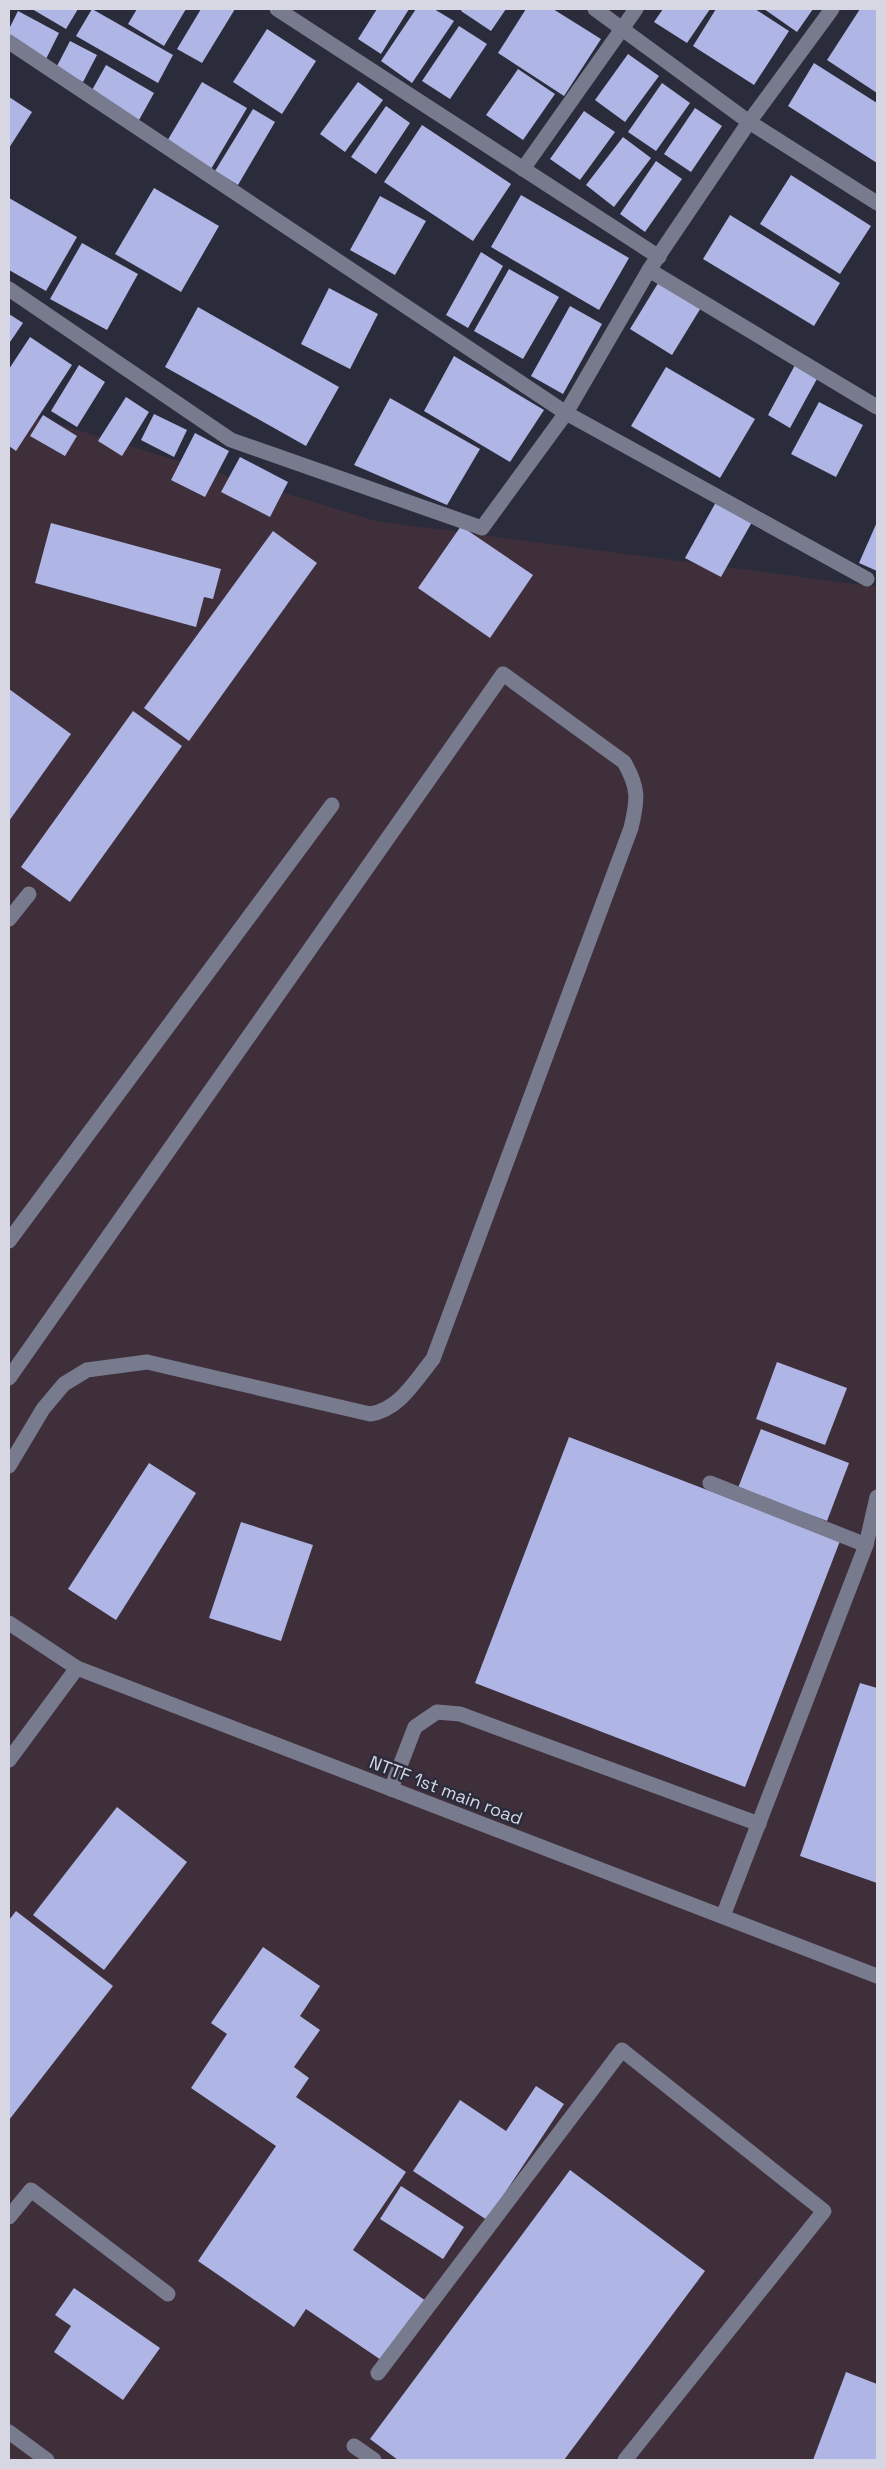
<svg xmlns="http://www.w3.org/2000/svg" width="886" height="2469" viewBox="0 0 886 2469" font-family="'Space Grotesk',sans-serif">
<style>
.industrial{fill:#3e2f3b}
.building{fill:#afb6e6}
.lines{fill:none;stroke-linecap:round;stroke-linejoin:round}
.minor{stroke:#787a8d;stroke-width:15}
.labels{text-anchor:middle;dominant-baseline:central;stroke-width:5;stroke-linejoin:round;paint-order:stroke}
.street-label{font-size:18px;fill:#d6d7e2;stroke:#2a2c3b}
</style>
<rect width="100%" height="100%" fill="#2a2c3b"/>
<path class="industrial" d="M9,409l367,112 501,66v1873h-868z"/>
<g class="building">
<path d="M32,9h46l-12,20z"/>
<path d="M92,9l81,46 -15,28 -82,-47z"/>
<path d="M137,9h49l-22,37 -36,-22z"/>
<path d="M201,9h34l-33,54 -25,-14z"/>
<path d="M377,9h32l-28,45 -23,-15z"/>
<path d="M416,9h18l20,12 -42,62 -31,-22z"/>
<path d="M462,9h44l-15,22 -30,-20z"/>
<path d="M526,9h27l48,30 -37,57 -66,-43z"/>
<path d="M663,9h47l-23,34 -33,-21z"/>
<path d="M716,9h39l34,22 -35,54 -61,-39z"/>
<path d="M764,9h49l-16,23z"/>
<path d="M860,9h17v84l-50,-33z"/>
<path d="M18,11l41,22 -13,26 -37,-20v-10z"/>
<path d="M459,26l28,18 -37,55 -28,-18z"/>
<path d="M267,29l49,32 -34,53 -49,-32z"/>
<path d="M70,41l27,14 -14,27 -27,-14z"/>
<path d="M628,54l31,22 -34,46 -30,-22z"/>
<path d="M814,63l63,40v60l-89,-57z"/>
<path d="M106,65l48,28 -15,27 -48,-28z"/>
<path d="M518,69l37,25 -32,46 -37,-25z"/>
<path d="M202,82l45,26 -36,61 -45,-26z"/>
<path d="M358,82l25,18 -38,52 -25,-18z"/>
<path d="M662,83l28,20 -34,48 -28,-19z"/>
<path d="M9,97l23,15 -23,36z"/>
<path d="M386,106l24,17 -34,51 -25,-17z"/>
<path d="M695,108l27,18 -31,46 -27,-18z"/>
<path d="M253,109l22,13 -37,63 -23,-14z"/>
<path d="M584,111l31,21 -35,48 -30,-21z"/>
<path d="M422,125l89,59 -38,57 -89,-59z"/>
<path d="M623,137l28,21 -37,49 -28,-22z"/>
<path d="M656,161l26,18 -37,53 -25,-18z"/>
<path d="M791,175l80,51 -31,48 -80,-50z"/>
<path d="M154,188l65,38 -38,66 -66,-38z"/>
<path d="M521,195l108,63 -30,52 -108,-63z"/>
<path d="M380,196l46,25 -31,54 -45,-25z"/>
<path d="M9,198l68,39 -31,54 -37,-21z"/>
<path d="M730,215l110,68 -26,43 -111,-67z"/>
<path d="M82,243l56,31 -31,56 -57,-31z"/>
<path d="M481,252l22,14 -35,62 -22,-13z"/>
<path d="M509,269l50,28 -36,62 -49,-28z"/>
<path d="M660,280l42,26 -30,49 -42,-26z"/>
<path d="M329,288l49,26 -28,55 -49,-25z"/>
<path d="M570,306l32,18 -39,70 -32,-18z"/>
<path d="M198,307l141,80 -33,59 -141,-79z"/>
<path d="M9,314l14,9 -13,19 -1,-1z"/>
<path d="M30,337l42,28 -56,86 -7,-5v-77z"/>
<path d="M454,356l90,54 -34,52 -86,-51z"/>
<path d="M79,365l26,17 -28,45 -26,-16z"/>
<path d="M795,365l23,12 -28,51 -22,-13z"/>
<path d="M666,367l89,52 -35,59 -89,-52z"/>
<path d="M126,397l23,15 -27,44 -24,-15z"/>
<path d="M390,398l90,51 -33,56 -93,-40z"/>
<path d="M819,402l44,23 -27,52 -45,-23z"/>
<path d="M154,414l33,16 -13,27 -33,-17z"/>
<path d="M43,415l34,21 -12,20 -35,-20z"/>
<path d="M195,433l34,18 -24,46 -34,-17z"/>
<path d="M240,457l48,25 -18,35 -49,-25z"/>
<path d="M716,502l36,20 -31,55 -36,-19z"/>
<path d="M877,522v49l-18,-8z"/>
<path d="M51,523l170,46 -8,30 -9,-2 -8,30 -161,-44z"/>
<path d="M461,526l72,49 -43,63 -72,-50z"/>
<path d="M273,531l44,32 -128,178 -45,-33z"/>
<path d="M9,689l62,45 -62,87z"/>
<path d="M133,711l49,35 -112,156 -49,-35z"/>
<path d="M777,1362l70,26 -22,57 -69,-26z"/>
<path d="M761,1429l88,34 -22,58 -89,-33z"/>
<path d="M569,1437l271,104 -95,246 -270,-104z"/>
<path d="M149,1463l47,30 -80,127 -48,-31z"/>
<path d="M241,1522l72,23 -32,96 -72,-23z"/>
<path d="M860,1683l17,5v195l-77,-27z"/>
<path d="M117,1807l70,55 -83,108 -71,-55z"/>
<path d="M16,1911l97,75 -104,134v-200z"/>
<path d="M263,1947l57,39 -20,30 20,14 -26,37 15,11 -13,19 110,75 -53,78 73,51 -42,61 -78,-53 -12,18 -96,-66 78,-115 -85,-58 36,-54 -16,-11z"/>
<path d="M536,2086l28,18 -77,116 -74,-49 47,-71 46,31z"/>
<path d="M570,2170l135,101 -141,189h-166l-28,-21z"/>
<path d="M401,2186l63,41 -21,32 -63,-40z"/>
<path d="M74,2288l86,60 -37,52 -69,-48 17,-26 -16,-11z"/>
<path d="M846,2372l31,12v76h-64z"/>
</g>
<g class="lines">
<g class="minor">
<path d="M277,9l382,248"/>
<path d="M595,9l154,113 128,81"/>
<path d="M9,42l557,371 301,166"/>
<path d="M523,169l113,-160"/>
<path d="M649,270l228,137"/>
<path d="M9,289l222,151 251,88 84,-115 83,-143 100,-148 83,-113"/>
<path d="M9,919l20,-25"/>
<path d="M9,1241l323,-436"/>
<path d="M9,1378l494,-704 121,88c15,26 14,37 7,66l-198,531c-18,22 -34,51 -63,55l-223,-52 -60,8 -23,14 -21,25 -34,57"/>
<path d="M710,1483l156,62"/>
<path d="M9,1623l68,45 800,308"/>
<path d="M9,1760l68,-92"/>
<path d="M391,1789l24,-62 22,-15 23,2 299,110"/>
<path d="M723,1916l143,-371 11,-48"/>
<path d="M9,2217l22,-27 137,104"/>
<path d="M378,2373l244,-323 202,161 -199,249"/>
<path d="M9,2432l38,28"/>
<path d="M354,2446l20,14"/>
</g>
</g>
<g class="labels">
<g class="street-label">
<text transform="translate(446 1790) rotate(21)">NTTF 1st main road</text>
</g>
</g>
<rect width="886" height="2469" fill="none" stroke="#d6d7e2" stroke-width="20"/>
</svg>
